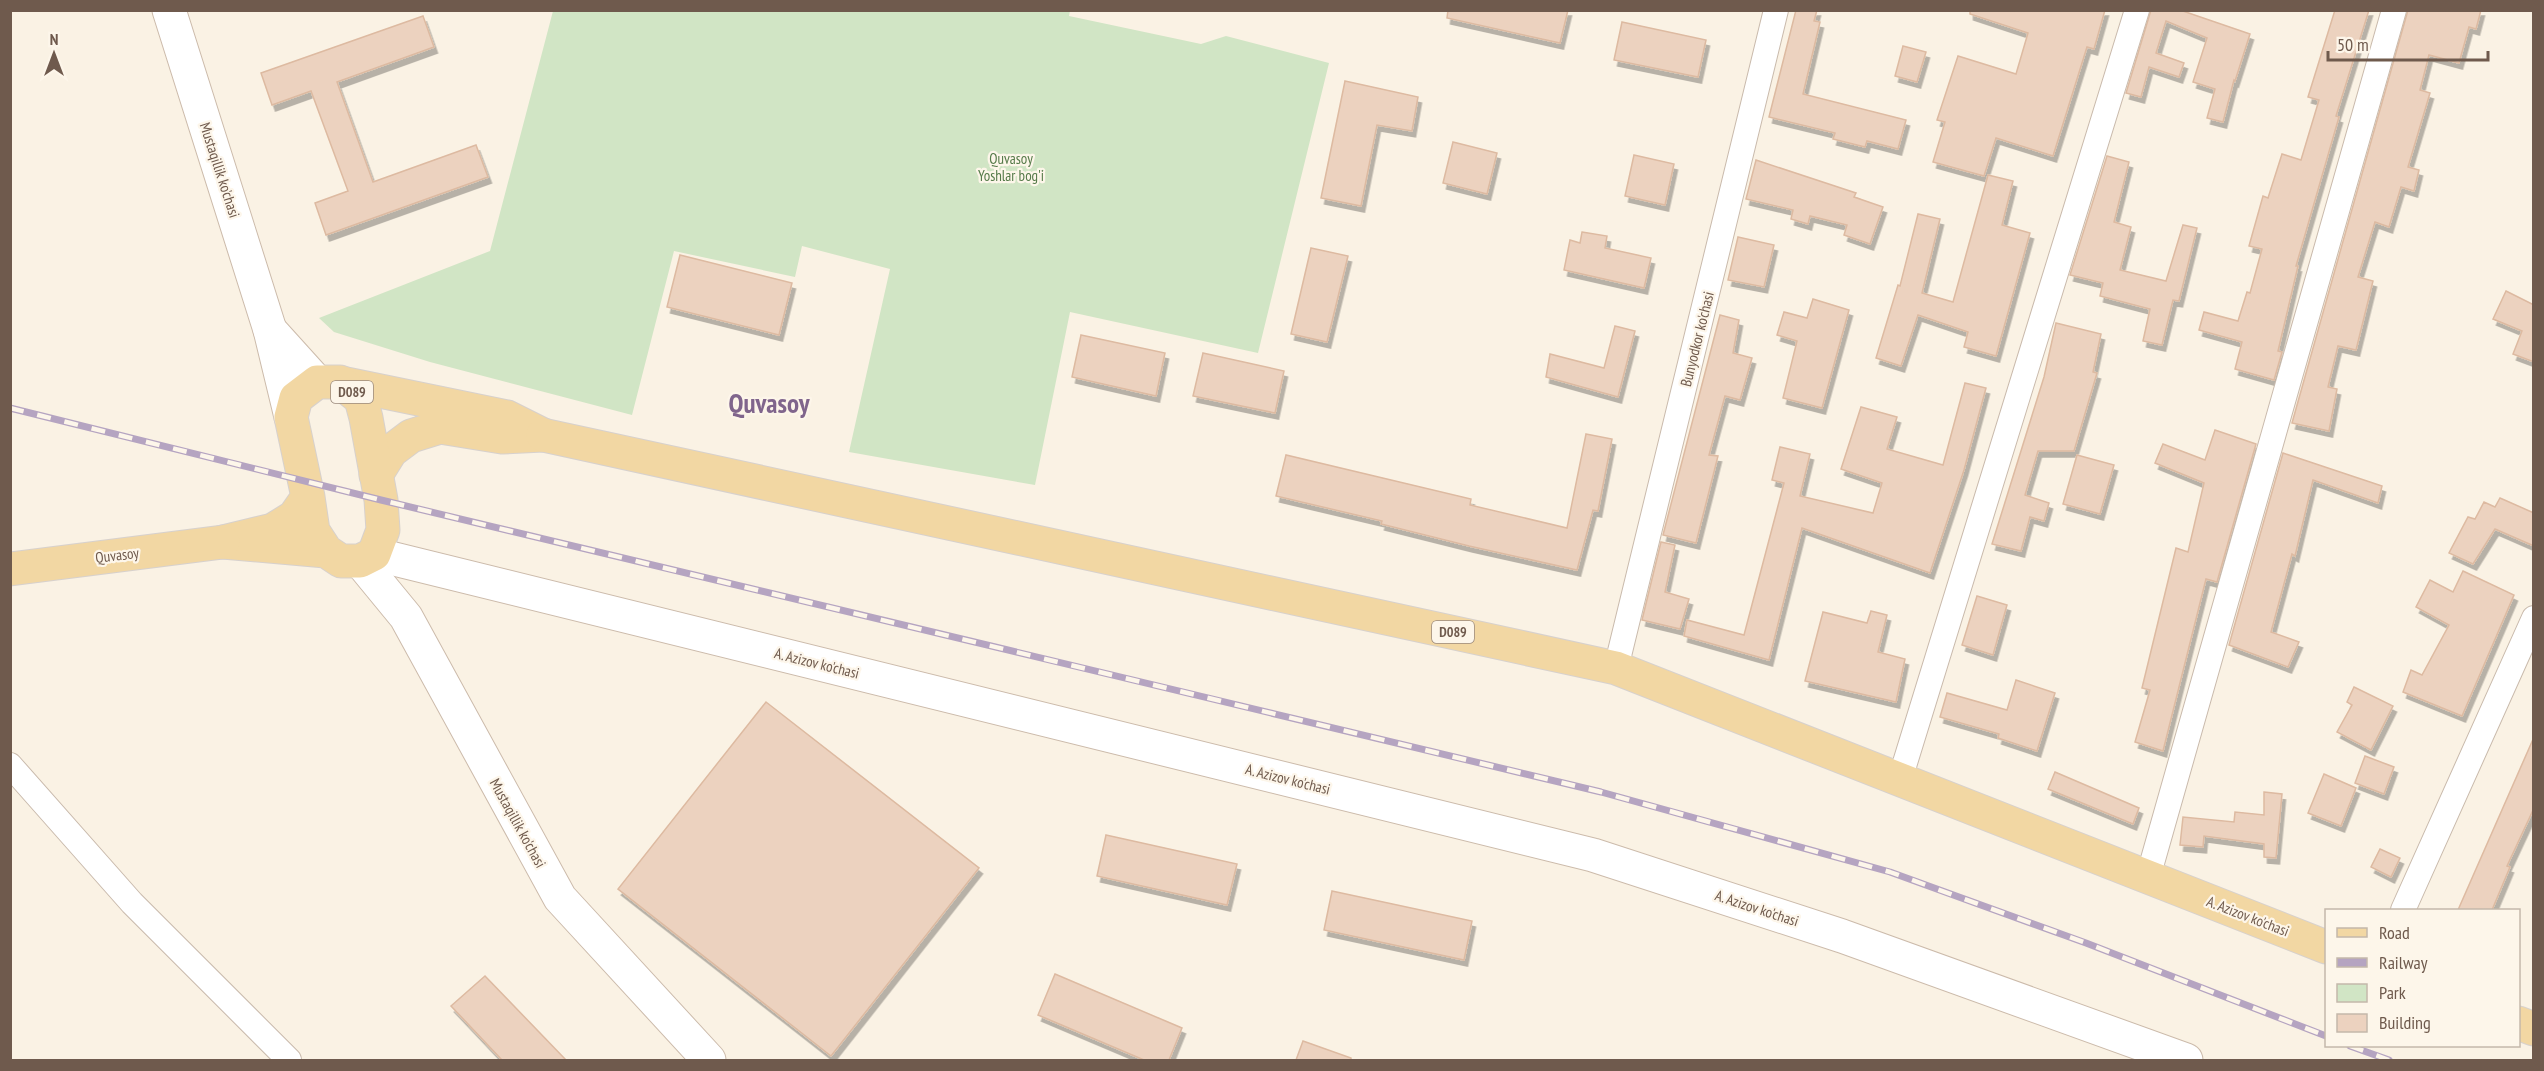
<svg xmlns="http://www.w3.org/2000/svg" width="2544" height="1071" viewBox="0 0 2544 1071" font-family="'PT Sans Narrow',sans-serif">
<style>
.green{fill:#d1e5c5}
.building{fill:#ecd2bf;stroke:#ddbaa1;stroke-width:1.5;filter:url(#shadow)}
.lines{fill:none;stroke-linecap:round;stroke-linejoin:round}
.street-casing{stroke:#c9baac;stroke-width:26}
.secondary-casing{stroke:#ccbbab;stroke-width:35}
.primary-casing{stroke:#d7d1cd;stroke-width:35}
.street{stroke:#fff;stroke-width:24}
.secondary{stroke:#fff;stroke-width:33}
.primary{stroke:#f2d7a3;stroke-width:33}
.rail-casing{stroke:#b5a4c1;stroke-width:7}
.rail{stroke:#fdf6ea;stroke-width:4.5;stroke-dasharray:14;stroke-linecap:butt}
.labels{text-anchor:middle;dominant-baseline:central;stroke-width:4.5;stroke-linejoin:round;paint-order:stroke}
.shield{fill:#fdf6ea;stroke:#9a897c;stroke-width:1.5}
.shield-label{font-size:14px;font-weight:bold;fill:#6f5a4d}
.park-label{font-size:15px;fill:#557a49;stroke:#fdf6ea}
.street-label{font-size:15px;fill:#6f5a4d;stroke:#fdf6ea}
.town-label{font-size:27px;font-weight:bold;fill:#80658c;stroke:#fdf6ea}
</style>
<defs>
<filter id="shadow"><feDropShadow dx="3.5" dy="6" stdDeviation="0" flood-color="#0004"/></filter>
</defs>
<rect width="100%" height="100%" fill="#faf2e4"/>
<path class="green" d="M553,11h517l-1,5 132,28 25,-8 103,27 -71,290 -188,-41 -35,173 -186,-33 41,-183 -88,-23 -7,31 -121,-26 -42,164 -202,-53 -96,-30 -15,-14 171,-67z"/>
<g class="building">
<path d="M1448,10h120l-8,33 -113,-25z"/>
<path d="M1796,10h21l-3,11 6,1 -17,72 103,26 -8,29 -31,-8 -2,6 -32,-8 2,-6 -66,-16z"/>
<path d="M1970,10h135l-11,39 -7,-2 -34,109 -57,-18 -12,38 -51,-14 12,-40 -8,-2 21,-64 58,18 12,-41 -58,-19z"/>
<path d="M2151,10h29l70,24 -15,47 -1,-1 -11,42 -16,-4 8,-29 -22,-7 14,-44 -41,-17 -10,32 28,10 -5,14 -30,-10 -8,30 -15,-4z"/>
<path d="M2335,10h34l-33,106 3,1 -43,149h2l-20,85 4,1 -8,28 -39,-11 7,-27 -43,-12 5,-18 34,9 9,-29 3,1 12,-44 -13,-3 14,-50 5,2 14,-44 19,6 18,-60 -11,-3z"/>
<path d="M2408,10h73l-5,19 -7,-2 -10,36 -30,-8 -9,35 10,3 -22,74 11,3 -5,21 -13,-4 -12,40 -14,-5 -17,55 15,4 -17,69 -18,-4 -10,41 9,2 -8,42 -37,-8z"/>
<path d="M423,16l11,31 -97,35 36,100 103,-37 12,32 -162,58 -11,-32 33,-12 -37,-100 -39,14 -11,-32z"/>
<path d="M1622,22l84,18 -8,37 -84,-17z"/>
<path d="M1903,46l23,6 -9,30 -22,-6z"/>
<path d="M1345,81l73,16 -6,34 -35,-6 -16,81 -40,-8z"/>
<path d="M1453,142l44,11 -10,41 -44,-11z"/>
<path d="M1634,155l40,9 -9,41 -40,-9z"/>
<path d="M2107,156l22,6 -15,60 17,5 -11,43 46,11 17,-56 14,3 -18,73 -6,-1 -11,45 -19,-4 7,-32 -50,-13 3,-13 -33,-8z"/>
<path d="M1756,160l100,33 -2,4 29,10 -13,37 -26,-9 3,-10 -37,-9 -2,8 -17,-5 2,-9 -47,-11z"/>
<path d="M1988,175l25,6 -11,44 28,8 -34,123 -32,-9 4,-15 -50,-17 -17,51 -25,-8 22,-73 2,1 18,-72 22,5 -18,74 31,9z"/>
<path d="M1582,232l25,4 -2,12 46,10 -7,30 -80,-18 6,-30 10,3z"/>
<path d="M1738,237l36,8 -10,42 -36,-7z"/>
<path d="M1311,248l37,8 -21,86 -36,-8z"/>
<path d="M680,255l112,28 -13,52 -112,-28z"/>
<path d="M2506,291l28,14v57l-21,-8 9,-23 -29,-12z"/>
<path d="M1813,299l36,11 -27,98 -39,-10 14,-57 -20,-6 7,-23 23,6z"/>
<path d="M1720,315l19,5 -6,33 19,5 -12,42 -15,-4 -16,59 9,1 -22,87 -33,-8z"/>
<path d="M2056,323l45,11 -8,38 4,1 -23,78h-36l-13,44 24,8 -5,18 -14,-4 -9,34 -29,-7 52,-167z"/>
<path d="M1615,326l20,5 -17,66 -72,-20 4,-23 54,14z"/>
<path d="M1081,335l84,18 -9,43 -84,-19z"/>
<path d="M1203,353l81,18 -9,42 -82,-17z"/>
<path d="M1965,383l21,5 -22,82 -34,103 -128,-45 -33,132 -85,-24 3,-16 57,15 40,-152 -12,-3 8,-33 30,7 -10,42 73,17 9,-30 -41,-14 20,-62 36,10 -10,32 56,16z"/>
<path d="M2215,430l41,14 -39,138 -11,-3 -43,172 -28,-9 15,-52 -8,-2 34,-140 12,4 16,-69 -49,-20 8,-19 42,16z"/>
<path d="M1586,434l26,5 -14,72 -5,-1 -16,60 -108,-24 -88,-22 1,-3 -106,-25 10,-41 185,44 -1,6 97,23z"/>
<path d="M2283,453l99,33 -4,17 -65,-23 -18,76 -3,-2 -21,78 28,10 -11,25 -59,-22z"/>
<path d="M2077,455l37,10 -14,49 -37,-10z"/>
<path d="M2500,498l34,15v33l-39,-17 -22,35 -24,-11 19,-36 7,2 9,-17 11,5z"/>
<path d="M1661,542l14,3 -10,47 24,7 -9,30 -38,-9z"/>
<path d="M2463,571l51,24 -52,121 -59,-24 8,-22 11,5 27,-50 -33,-18 14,-27 23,12z"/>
<path d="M1977,596l30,9 -14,50 -31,-10z"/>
<path d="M1871,611l16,4 -9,37 27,7 -9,43 -91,-21 18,-69 44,11z"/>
<path d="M2016,680l39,13 -18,58 -39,-13 1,-4 -59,-17 7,-24 60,17z"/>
<path d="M2354,687l39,19 -22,44 -34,-18 15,-27 -5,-3z"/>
<path d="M766,702l213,166 -148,188 -213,-167z"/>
<path d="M2534,737v71l-27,58 3,1 -18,43h-34z"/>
<path d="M2365,756l29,11 -10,27 -29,-11z"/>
<path d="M2055,772l84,36 -6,16 -85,-35z"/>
<path d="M2324,774l32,14 -15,38 -33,-13z"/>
<path d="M2264,792l18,2 -6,64 -12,-1v-13l-60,-8 -1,11 -23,-2 3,-28 51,5 1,-10 29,3z"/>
<path d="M1106,835l131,29 -10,41 -130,-29z"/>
<path d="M2380,849l20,9 -9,19 -20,-10z"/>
<path d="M1332,891l140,30 -8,39 -140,-30z"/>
<path d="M1055,974l127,54 -13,32h-25l-106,-45z"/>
<path d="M485,976l81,84h-64l-51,-54z"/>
<path d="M1303,1041l48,17v2h-55z"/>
</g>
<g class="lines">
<g class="street-casing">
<g id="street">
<path d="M1616,668l160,-658"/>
<path d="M10,765l122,138 157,157"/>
<path d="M1900,779l237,-769"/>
<path d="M2148,877l246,-867"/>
<path d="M2403,910l131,-292"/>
</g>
</g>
<g class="secondary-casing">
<g id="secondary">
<path d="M169,10l101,320"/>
<path d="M291,417l-21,-87 47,52"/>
<path d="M374,554l1219,301 249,81 344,124"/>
<path d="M360,561l46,56 154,281 149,162"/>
</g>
</g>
<g class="primary-casing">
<g id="primary">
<path d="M341,383l166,34 36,18 -41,2 -62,-10 -29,9 -20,15 -15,24"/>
<path d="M543,435l1073,233 710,279"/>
<path d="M308,497l-14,20 -21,13 -50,12 103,9 15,10h19l14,-7 9,-24 -2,-30 -15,-82 -5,-19 -21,-17h-23l-21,16 -5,19 17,80 5,34 13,20"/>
<path d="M10,569l213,-27"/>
<path d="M2518,1023l16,6"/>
</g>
</g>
<use href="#street" class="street"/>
<use href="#secondary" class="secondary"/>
<use href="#primary" class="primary"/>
<g class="rail-casing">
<g id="rail">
<path d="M10,408l371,92 1220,292 289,80 196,71 240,93"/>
<path d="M2350,1046l39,14"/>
</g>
</g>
<use href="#rail" class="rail"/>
</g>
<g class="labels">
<g class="shield">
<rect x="331" y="381" width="42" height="22" rx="4.5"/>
<rect x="1432" y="621" width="42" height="22" rx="4.5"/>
</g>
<g class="shield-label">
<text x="352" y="392">D089</text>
<text x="1453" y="632">D089</text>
</g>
<g class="park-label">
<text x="1011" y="158">Quvasoy<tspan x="1011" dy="17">Yoshlar bog'i</tspan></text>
</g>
<g class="street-label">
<text transform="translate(220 170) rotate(72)">Mustaqillik ko'chasi</text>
<text transform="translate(1697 339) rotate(-76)">Bunyodkor ko'chasi</text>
<text transform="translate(117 555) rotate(-7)">Quvasoy</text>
<text transform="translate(817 663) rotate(14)">A. Azizov ko'chasi</text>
<text transform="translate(1288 779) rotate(14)">A. Azizov ko'chasi</text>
<text transform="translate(518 823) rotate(61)">Mustaqillik ko'chasi</text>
<text transform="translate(1757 908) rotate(18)">A. Azizov ko'chasi</text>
<text transform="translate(2248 916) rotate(21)">A. Azizov ko'chasi</text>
</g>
<g class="town-label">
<text x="769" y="403">Quvasoy</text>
</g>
</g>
<rect width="2544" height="1071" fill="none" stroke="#6f5a4d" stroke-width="24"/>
<rect x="2325" y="909" width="195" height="138" fill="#fdf6ea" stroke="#c4b8ab" stroke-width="1.5"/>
<rect x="2337" y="928" width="30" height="9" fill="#f2d7a3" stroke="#c4b8ab" stroke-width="1.5"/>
<text x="2379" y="939" font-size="18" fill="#6f5a4d">Road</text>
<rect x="2337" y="958" width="30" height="9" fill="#b5a4c1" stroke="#c4b8ab" stroke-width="1.5"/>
<text x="2379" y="969" font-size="18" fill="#6f5a4d">Railway</text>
<rect x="2337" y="984" width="30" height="18" fill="#d1e5c5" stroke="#c4b8ab" stroke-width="1.5"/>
<text x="2379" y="999" font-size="18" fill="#6f5a4d">Park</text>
<rect x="2337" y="1014" width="30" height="18" fill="#ecd2bf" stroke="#c4b8ab" stroke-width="1.5"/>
<text x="2379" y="1029" font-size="18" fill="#6f5a4d">Building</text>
<g transform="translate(54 54)" stroke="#fdf6ea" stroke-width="4.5" paint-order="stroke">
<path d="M0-4.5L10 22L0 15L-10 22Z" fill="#6f5a4d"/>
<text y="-9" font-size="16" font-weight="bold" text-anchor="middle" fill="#6f5a4d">N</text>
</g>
<path d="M2328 51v9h160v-9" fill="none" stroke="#6f5a4d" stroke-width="3"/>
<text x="2337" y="51" font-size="18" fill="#6f5a4d" stroke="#fdf6ea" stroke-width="4.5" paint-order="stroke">50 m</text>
</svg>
